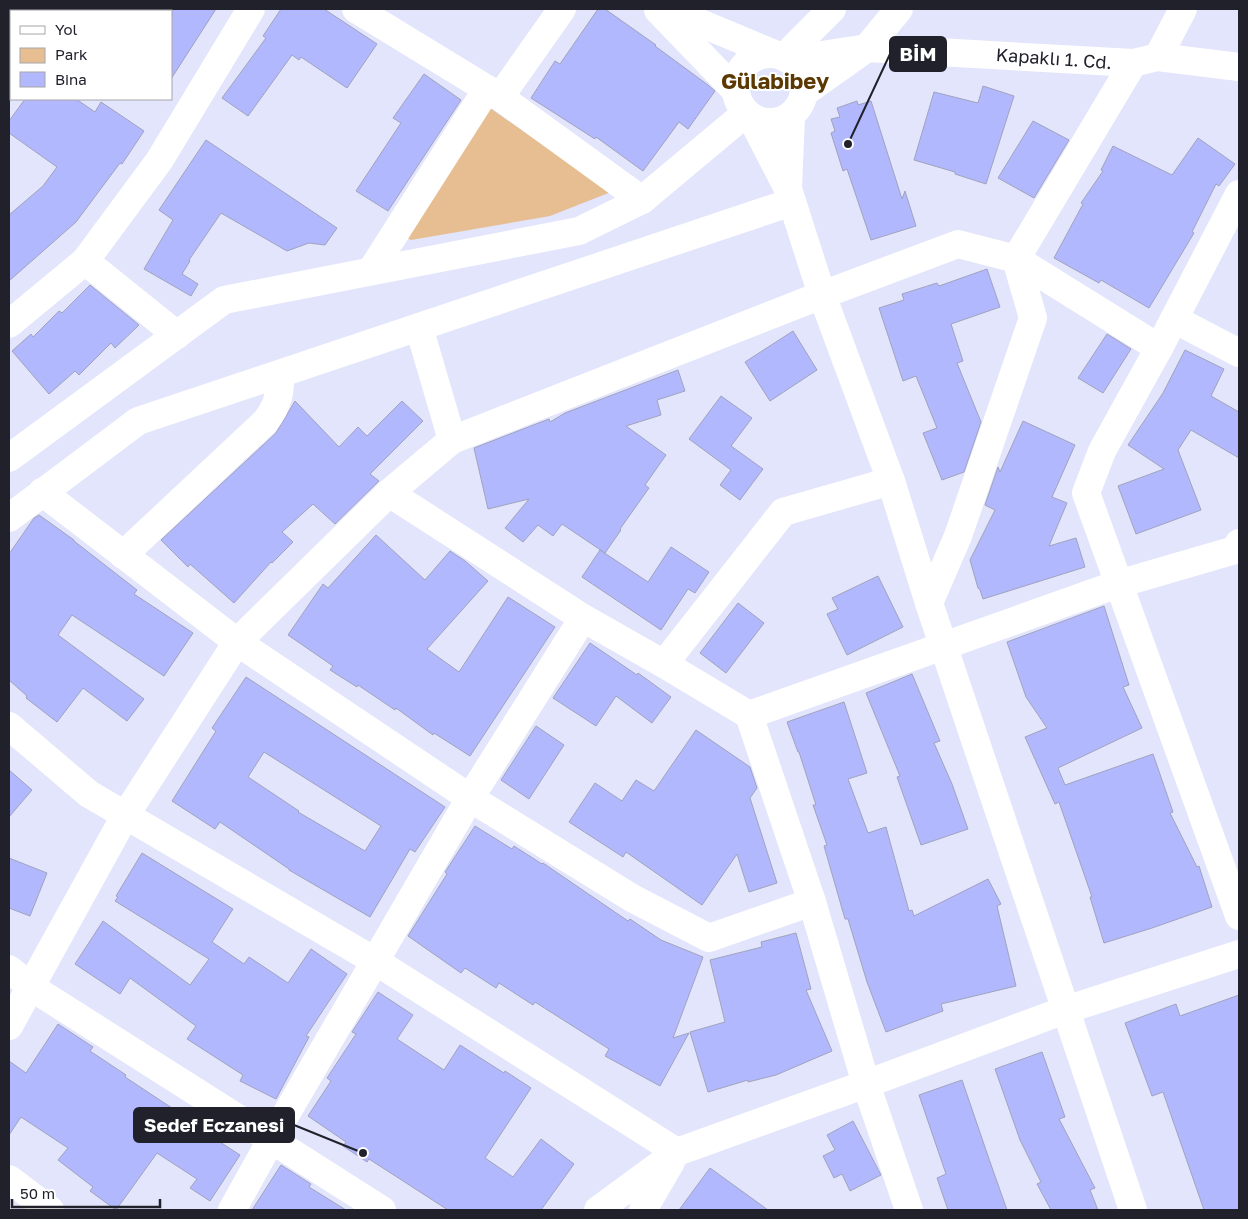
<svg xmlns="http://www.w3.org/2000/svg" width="1248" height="1219" viewBox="0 0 1248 1219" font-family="'Golos Text',sans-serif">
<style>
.green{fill:#e6be91}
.building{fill:#b2b8fd;stroke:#a0a3bd;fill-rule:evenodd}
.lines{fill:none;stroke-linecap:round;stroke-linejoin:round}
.minor{stroke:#fff;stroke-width:28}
.labels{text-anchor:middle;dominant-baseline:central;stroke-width:4;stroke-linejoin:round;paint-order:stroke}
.street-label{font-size:18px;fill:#20212b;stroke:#fff}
.district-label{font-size:22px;font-weight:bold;fill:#5c3903;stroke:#fff}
.leader{fill:none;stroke:#20212b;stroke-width:2}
.callout-dot{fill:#20212b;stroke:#fff;stroke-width:2}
.callout{fill:#20212b;stroke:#20212b;stroke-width:2}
.callout-label{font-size:19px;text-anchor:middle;font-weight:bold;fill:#fff}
</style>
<rect width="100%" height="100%" fill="#e2e5fb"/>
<path class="green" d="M487,106l124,86 -61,24 -139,24 -8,-4z"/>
<g class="building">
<path d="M171,9h45l-45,70z"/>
<path d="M281,9h43l53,35 -30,44 -46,-31 -2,3 -7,-5 -44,61 -26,-18 44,-60 -3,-2z"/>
<path d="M598,9h7l51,36 -1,1 53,39 7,6 -27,38 -9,-7 -36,49 -47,-34 -1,2 -64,-41 24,-37 5,3z"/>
<path d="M424,74l37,26 -73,111 -32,-20 45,-68 -8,-5z"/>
<path d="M983,86l31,10 -28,88 -31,-10v-2l-41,-12 20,-68 44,11z"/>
<path d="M25,99h51l19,13 6,-10 43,29 -22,33 -2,-1 -44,59 -67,59v-66l34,-29 14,-19 -48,-34v-12z"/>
<path d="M857,101l1,4 13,-4 31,98 3,-8 11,35 -45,14 -24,-71 -4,2 -12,-38 4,-2 -4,-12 9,-2 -3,-9z"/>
<path d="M1033,121l36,19 -35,58 -36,-20z"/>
<path d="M1198,138l37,26 -16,22 -3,-2 -24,48 2,1 -45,75 -48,-28 -2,3 -45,-25 29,-54 -2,-1 22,-32 -2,-1 12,-24 59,29z"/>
<path d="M206,140l131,88 -12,17 -16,-2 -22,8 -66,-38 -32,47 1,1 -8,13 16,10 -7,12 -47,-27 29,-49 -14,-10z"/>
<path d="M987,269l13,38 -49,17 12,37 -6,2 24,59 -17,50 -22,8 -19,-47 14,-5 -21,-52 -13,5 -24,-73 25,-8 -2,-6 35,-11 2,3z"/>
<path d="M90,285l49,40 -24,23 -4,-5 -32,32 -4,-4 -26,23 -37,-43 19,-17 2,3 26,-26 3,2z"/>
<path d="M793,331l24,39 -47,31 -25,-39z"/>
<path d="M1107,334l24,15 -28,44 -25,-15z"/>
<path d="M1185,350l39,19 -13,27 28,16v46l-48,-28 -13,20 23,60 -65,24 -18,-48 46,-17 -36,-24 35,-52z"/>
<path d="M678,370l7,21 -28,9 4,15 -35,11 40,29 -21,30 4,3 -29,41 1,1 -16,23 -43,-29 -9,12 -15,-11 -15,17 -18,-14 24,-29 -41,10 -14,-61 75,-29 1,3 15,-9z"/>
<path d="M721,396l31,22 -21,28 32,23 -23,31 -20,-15 11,-15 -42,-31z"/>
<path d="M295,401l44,46 19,-20 9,9 35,-35 21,20 -53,53 9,7 -44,43 -22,-20 -31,28 11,10 -21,21 -1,-1 -37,41 -44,-39 -2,3 -27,-27 115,-107z"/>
<path d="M1023,421l52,24 -23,52 15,6 -18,43 27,-8 9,29 -102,32 -3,-9 -2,-2 -8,-28 25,-50 -10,-5 13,-38 2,5z"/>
<path d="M39,515l35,25v1l63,49 -3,4 59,39 -29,43 -92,-61 -14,20 86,64 -17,22 -44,-33 -26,34 -31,-24 1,-2 -18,-16v-126l25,-36z"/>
<path d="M376,535l49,45 25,-29 15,10 23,20 -61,68 32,23 49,-75 47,30 -85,129 -36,-23 -1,2 -37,-27 -1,2 -37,-25 -1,2 -27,-17 3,-4 -45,-31 35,-51 5,4z"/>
<path d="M671,547l38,25 -14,21 -7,-4 -27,41 -79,-53 18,-27 48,32z"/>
<path d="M878,576l25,51 -56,28 -20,-41 11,-5 -6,-11z"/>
<path d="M738,603l26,20 -38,50 -26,-20z"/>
<path d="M1104,606l25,79 -6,2 19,41 -84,40 7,17 88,-31 20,58 -3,1 27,54 2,-1 13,41 -60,21 -48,15 -14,-46h2l-33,-95 -4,2 -30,-67 22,-9 -21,-31 -19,-55z"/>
<path d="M590,643l47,32 1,-2 33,24 -19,26 -36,-27 -20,30 -43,-28z"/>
<path d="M912,674l28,67 -6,2 18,41 16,45 -47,16 -24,-68 3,-1 -34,-83z"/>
<path d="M246,677l199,130 -30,45 -5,-3 -40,68 -81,-47v-1l-69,-47 -5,7 -43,-28 44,-70 -4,-3zM264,752l117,74 -16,25 -67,-39 1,-1 -51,-34z"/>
<path d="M844,702l23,71 -19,6 20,54 18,-6 23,84 3,-1 2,6 74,-37 13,25 -4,2 19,80 -75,18 2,7 -57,21 -19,-50 -19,-63h-3l-21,-73 3,-1 -14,-40h3l-17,-53h-1l-11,-30z"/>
<path d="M536,726l28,19 -35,54 -28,-19z"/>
<path d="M696,730l54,37 7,21 -7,10 27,85 -28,9 -12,-38 -35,51 -76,-53 -3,5 -54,-35 26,-39 27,18 14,-21 18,11z"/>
<path d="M9,770l23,20 -23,27z"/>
<path d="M475,826l37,23 2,-3 28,18 1,-1 85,58 2,-2 31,21 42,17 -30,81 16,-5 -29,53 -55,-30 4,-7 -74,-47 -2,3 -34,-22 -3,5 -31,-20 -4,5 -53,-37 39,-62 -2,-2z"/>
<path d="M142,853l91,56 -21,33 32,22 5,-7 39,26 23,-34 36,25 -41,62 3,1 -33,62 -36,-18 3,-6 -56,-36 9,-13 -66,-48 -10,16 -45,-30 28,-43 87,64 19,-26 -94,-58 3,-4 -2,-1z"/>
<path d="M9,858l38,15 -17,43 -21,-8z"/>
<path d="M796,933l15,56 -5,1 26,61 -56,24 -28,7v-2l-40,12 -18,-60 35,-10 -15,-62 52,-13 -1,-5z"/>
<path d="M378,992l35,23 -16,24 47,31 16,-25 44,28 1,-2 26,17 -46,70 28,19 28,-38 33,25 -33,46h-93l-79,-51 -2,3 -24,-16 3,-4 -38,-26 23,-35 -4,-3 29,-44 -4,-2z"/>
<path d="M1239,995v215h-35l-41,-118 -11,4 -27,-73 51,-19 4,12z"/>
<path d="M58,1024l35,23 -3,4 36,24 -1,2 56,37 2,-2 39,26 -2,4 20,13 -30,46 -20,-13 7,-9 -40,-26 -41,57 -26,-19 3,-4 -35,-27 10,-12 -47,-31 -12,18v-74l17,12z"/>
<path d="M1042,1052l23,65 -6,2 36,69 -5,2 8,20h-47l-14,-26 4,-2 -21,-42 -25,-71z"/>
<path d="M962,1080l27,79 18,51h-59l-11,-32 9,-4 -27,-79z"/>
<path d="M853,1121l28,54 -31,16 -8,-17 -8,4 -11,-22 12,-6 -8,-15z"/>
<path d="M281,1165l30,19 -2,3 37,23h-94z"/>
<path d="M710,1168l58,42h-89z"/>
</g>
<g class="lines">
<g class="minor">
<path d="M356,9l144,88 142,103"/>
<path d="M667,9l105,44"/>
<path d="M658,10l77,80"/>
<path d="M51,11l1,-2"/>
<circle cx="770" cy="88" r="34"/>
<path d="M784,57l48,-48"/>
<path d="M1158,57l25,-48"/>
<path d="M789,60l78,-12 266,15 25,-6 81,10"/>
<path d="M9,74l2,-3"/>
<path d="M805,92l62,-44 32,-39"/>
<path d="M500,97l62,-88"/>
<path d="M751,117l37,72 34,106 69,186 38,122 204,607"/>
<path d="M788,188l3,-72"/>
<path d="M1239,194l-80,154 -57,103 -16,42 153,423"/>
<path d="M85,261l92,74"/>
<path d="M371,271l116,-182"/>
<path d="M1174,319l65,34"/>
<path d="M9,324l76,-63 74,-100 92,-152"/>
<path d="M419,327l33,113"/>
<path d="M9,458l215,-158 355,-69 63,-31 104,-87"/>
<path d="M42,492l195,150 233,156 162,100 77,40 103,-36"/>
<path d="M389,493l194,125 81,46 85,51 63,187 54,182 43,126"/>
<path d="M9,518l129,-97 654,-219"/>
<path d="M123,555l142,-133c12,-15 16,-29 15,-48"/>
<path d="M929,603l29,-67 75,-218 -17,-59 117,-196"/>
<path d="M664,664l119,-152 108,-31"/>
<path d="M749,715l369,-131 117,-34 4,-7"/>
<path d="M9,726l80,68 286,167 302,191"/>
<path d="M9,969l22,18 351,223"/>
<path d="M9,1026l116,-210 112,-174 152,-149 63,-53 370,-145 136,-51 58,15 143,89"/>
<path d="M9,1179l41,31"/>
<path d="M232,1210l39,-70 199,-342 113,-180"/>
<path d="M598,1210l79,-58 189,-68 199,-74 174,-56"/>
<path d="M643,1210l28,-48"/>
</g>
</g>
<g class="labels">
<g class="street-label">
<text transform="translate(1054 58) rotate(4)">Kapaklı 1. Cd.</text>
</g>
<g class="district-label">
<text x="775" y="80">Gülabibey</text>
</g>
</g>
<path class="leader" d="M848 144L890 54M363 1153L294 1125"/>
<g class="callout-dot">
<circle cx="848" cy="144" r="5"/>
<circle cx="363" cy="1153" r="5"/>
</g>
<g class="callout">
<rect x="890" y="37" width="56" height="34" rx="5"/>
<rect x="134" y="1108" width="160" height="34" rx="5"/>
</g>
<g class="callout-label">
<text x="918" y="61">BİM</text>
<text x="214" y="1132">Sedef Eczanesi</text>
</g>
<rect width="1248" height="1219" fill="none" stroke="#20212b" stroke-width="20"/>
<rect x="10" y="10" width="162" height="90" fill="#ffffff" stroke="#a6a6aa"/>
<rect x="20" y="26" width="25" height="8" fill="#ffffff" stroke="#a6a6aa"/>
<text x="55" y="35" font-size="15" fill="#20212b">Yol</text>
<rect x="20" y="48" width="25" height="15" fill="#e6be91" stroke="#a6a6aa"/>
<text x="55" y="60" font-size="15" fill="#20212b">Park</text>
<rect x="20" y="72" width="25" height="15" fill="#b2b8fd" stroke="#a6a6aa"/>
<text x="55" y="85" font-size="15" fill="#20212b">Bina</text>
<path d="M12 1199v8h148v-8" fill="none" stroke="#20212b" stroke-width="2.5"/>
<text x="20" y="1199" font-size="15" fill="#20212b" stroke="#ffffff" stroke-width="4" paint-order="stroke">50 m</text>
</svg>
